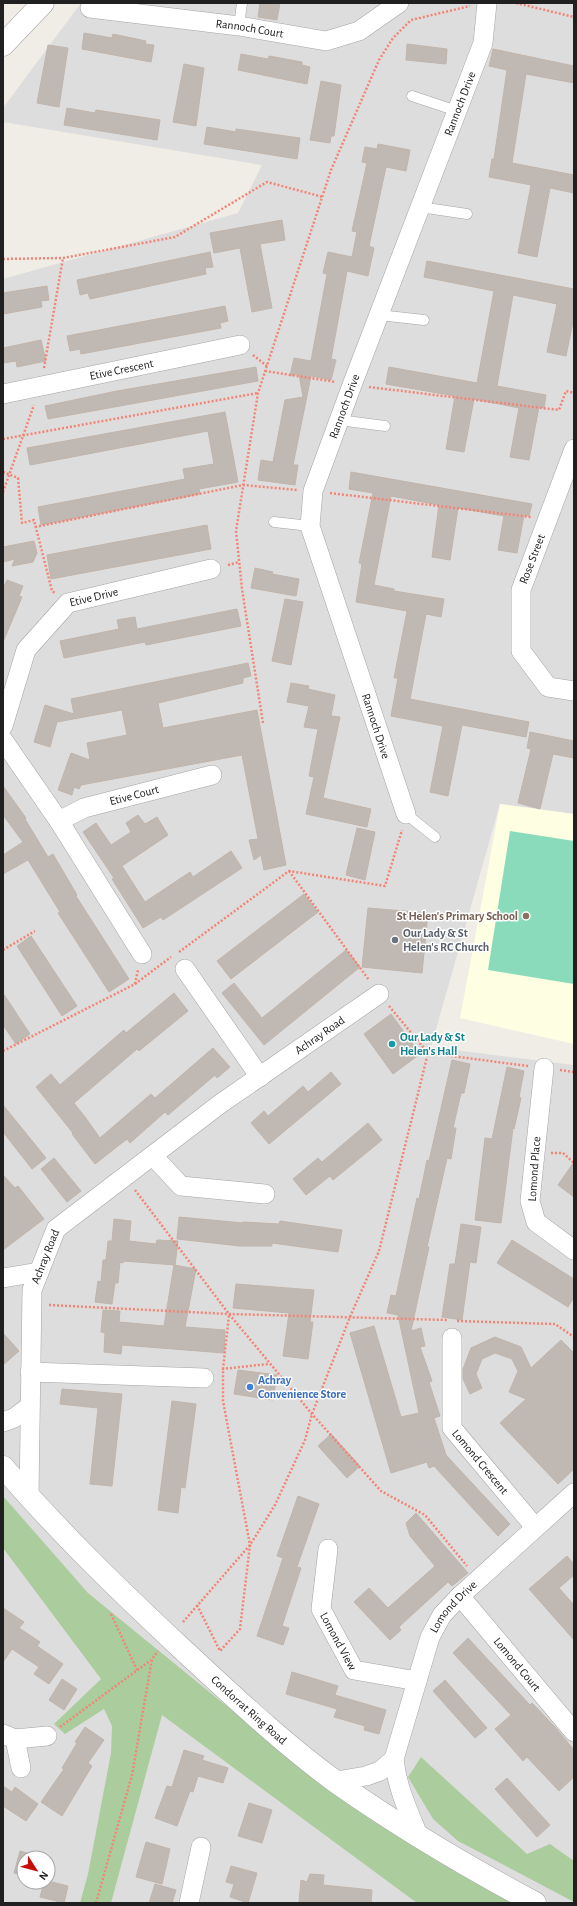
<svg xmlns="http://www.w3.org/2000/svg" width="577" height="1906" viewBox="0 0 577 1906" font-family="'Alegreya Sans',sans-serif">
<style>
.residential{fill:#dedddd;fill-rule:evenodd}
.education{fill:#fdfee2}
.forest{fill:#abcd9e}
.pitch{fill:#89dbbc}
.building{fill:#c0b9b3;stroke:#c1b4aa}
.lines{fill:none;stroke-linecap:round;stroke-linejoin:round}
.service-casing{stroke:#a4a4a4;stroke-width:11}
.minor-casing{stroke:#a4a4a4;stroke-width:20}
.tertiary-casing{stroke:#a4a4a4;stroke-width:23}
.path{stroke:#f38475;stroke-width:2.5;stroke-dasharray:2 2;stroke-linecap:butt}
.service{stroke:#fff;stroke-width:10}
.minor{stroke:#fff;stroke-width:19}
.tertiary{stroke:#fff;stroke-width:22}
.education-dot{fill:#8d6e63;stroke:#fff;stroke-width:1.5}
.worship-dot{fill:#6b7280;stroke:#fff;stroke-width:1.5}
.culture-dot{fill:#0f9aa8;stroke:#fff;stroke-width:1.5}
.shop-dot{fill:#3f7fe0;stroke:#fff;stroke-width:1.5}
.labels{text-anchor:middle;dominant-baseline:central;stroke-width:3;stroke-linejoin:round;paint-order:stroke}
.street-label{font-size:12px;fill:#202020;stroke:#fff}
.education-label{font-size:12px;font-weight:bold;fill:#785e54;stroke:#fff;text-anchor:end}
.worship-label{font-size:12px;font-weight:bold;fill:#5b616d;stroke:#fff;text-anchor:start}
.culture-label{font-size:12px;font-weight:bold;fill:#0d838f;stroke:#fff;text-anchor:start}
.shop-label{font-size:12px;font-weight:bold;fill:#366cbe;stroke:#fff;text-anchor:start}
</style>
<rect width="100%" height="100%" fill="#f0ede7"/>
<path class="residential" d="M81,3h493v811l-74,-10 -69,243 143,18v838h-571v-1624l235,-66 24,-48 -259,-43v-14zM24,1858h24v24h-24z"/>
<path class="education" d="M500,804l74,10v230l-114,-26z"/>
<g class="forest">
<path d="M3,1496l85,97 211,172 214,138h-96l-255,-188 -51,188h-31l8,-29 23,-121 1,-27 -8,-17 -39,25 -11,-10 47,-45 -98,-131z"/>
<path d="M421,1757l106,97 23,-10 24,17v41l-116,-61 -25,-22 -25,-42z"/>
</g>
<path class="pitch" d="M510,831l64,10v143l-86,-14z"/>
<g class="building">
<path d="M260,3h20l-3,17 -19,-3z"/>
<path d="M84,33l28,5 1,-4 33,7 -1,3 9,1 -3,17 -69,-13z"/>
<path d="M407,44l40,5 -1,15 -40,-4z"/>
<path d="M48,45l20,3 -9,59 -22,-4z"/>
<path d="M493,49l81,17v17l-48,-9 -14,89 62,12v18l-24,-5 -13,69 -19,-4 13,-68 -42,-8 3,-18h2l13,-89 -18,-4z"/>
<path d="M241,54l27,5 1,-3 33,6v3l8,2 -3,17 -69,-14z"/>
<path d="M184,64l20,4 -8,58 -23,-4z"/>
<path d="M321,81l20,4 -7,51h-3l-1,7 -20,-3z"/>
<path d="M67,108l28,5 1,-3 64,10 -3,20 -93,-15z"/>
<path d="M207,127l29,5v-3l64,9 -3,21 -93,-15z"/>
<path d="M378,144l32,6 -4,21 -20,-4 -17,79 5,2 -6,28 -21,-5 -16,88 5,1 -5,20 -20,-4 -18,89h5l-3,20 -37,-5 3,-20 12,2 12,-62 18,-3 -4,-23 -9,2 4,-18 17,3 16,-87 -4,-1 5,-21 24,5 5,-25 -5,-1 15,-68 -5,-1 3,-15 12,2z"/>
<path d="M282,220l3,20 -25,4 12,64 -20,4 -12,-64 -26,5 -4,-20z"/>
<path d="M210,252l3,15 -8,1 1,6 -116,25 -2,-6 -8,2 -3,-15z"/>
<path d="M427,261l147,28v28l-8,39 -19,-4 10,-48 -44,-9 -16,91 49,9 -2,13 -5,-1 -10,53 -19,-3 9,-49 -45,-9 -10,53 -18,-3 9,-53 -69,-12 3,-17 88,16 17,-92 -70,-14z"/>
<path d="M47,286l2,14 -8,1 1,6 -39,7v-21z"/>
<path d="M225,306l3,15 -8,2 1,5 -140,26 -1,-5 -10,2 -3,-15z"/>
<path d="M41,340l5,21 -29,6 -1,-6 -13,2v-15z"/>
<path d="M256,367l2,14 -210,38 -3,-13 72,-15z"/>
<path d="M225,412l13,70 -39,7 1,5 -159,31 -3,-18 147,-28 -2,-10 31,-5 -6,-33 -178,34 -3,-17z"/>
<path d="M351,472l181,32 -3,12 -5,-1 -7,38 -19,-3 6,-34 -46,-8 -8,52 -18,-3 7,-52 -48,-9 -17,89 20,4v2l50,8 -3,18 -15,-3 -16,85 119,23 -3,15 -64,-12 -14,71 -18,-4 13,-66 -52,-10 7,-38h-4l13,-67 -51,-9 6,-38 -3,-1 14,-70 -24,-4z"/>
<path d="M207,525l4,24 -160,30 -4,-24z"/>
<path d="M34,541l3,12 -4,9 -21,4 3,-7 -12,3v-15z"/>
<path d="M255,568l18,4 -1,2 27,5 -3,17 -45,-8z"/>
<path d="M7,580l16,6 -4,10 3,1 -19,45v-53z"/>
<path d="M285,599l18,3 -12,63 -19,-4z"/>
<path d="M237,609l4,17 -95,19 -1,-3 -81,16 -4,-17 59,-12 -2,-9 18,-3 2,12z"/>
<path d="M248,663l3,13 -8,2v5l-85,20 5,25 94,-18 29,155 -22,5 -3,-15 -7,5 -5,-20 9,-1 -16,-84 -161,30 -2,4 -5,-2 -2,8 -14,-5 13,-37 19,7 -3,-17 40,-8 -5,-25 -65,12 -7,25 -16,-5 11,-37 29,9 -3,-15z"/>
<path d="M291,683l18,3 -1,3 27,6 -4,21 9,1 -17,81 48,11 -4,18 -61,-13 8,-37 -5,-1 9,-47 -14,-2 5,-21 -22,-4z"/>
<path d="M530,732l44,9v17l-21,-4 -13,55 -22,-6 13,-54 -4,-1z"/>
<path d="M3,786l23,32 -1,1 23,38 5,-3 24,41 -1,1 53,83 -20,13 -51,-79 2,-1 -32,-52 -25,14v-19l20,-13 -20,-27z"/>
<path d="M138,815l7,9 12,-7 11,18 -46,31 23,36 45,-30 3,5 38,-26 11,17 -79,52 -2,-3 -18,11 -31,-49 2,-1 -31,-46 13,-9 15,22 20,-13 -5,-9z"/>
<path d="M357,828l18,4 -10,48 -19,-5z"/>
<path d="M304,894l14,18 -87,67 -14,-18z"/>
<path d="M368,908l60,5 -6,60 -60,-6z"/>
<path d="M31,936l46,70 -15,10 -45,-70z"/>
<path d="M346,950l14,17 -96,78 -42,-52 12,-10 28,35z"/>
<path d="M3,993l27,41 -14,10 -13,-19z"/>
<path d="M174,993l14,18 -49,40 -2,-2 -63,54 11,14 15,21 51,-44 4,4 58,-50 17,19 -13,11 -2,-3 -47,40 -3,-3 -35,31 -3,-4 -32,25 -23,-30 1,-1 -37,-46 15,-13 9,11 64,-55 2,3z"/>
<path d="M391,1014l29,40 -27,20 -29,-40z"/>
<path d="M452,1060l18,4 -6,29h-3l-8,35h3l-5,31 -4,-1 -20,89h2l-18,84 10,-3 4,18 -5,1 12,34 -3,1 11,34 -6,2 12,37 64,69 -12,12 -64,-70 -5,2 -2,-6 -36,11 -41,-140 24,-7 27,91 18,-4 -21,-98 -11,-2 4,-18 5,1 21,-98 2,1 8,-39 2,1z"/>
<path d="M507,1067l17,4 -5,26 2,1 -7,31 -1,-1 -12,95 -26,-3 10,-82 7,1z"/>
<path d="M331,1072l10,12 -72,60 -18,-21 13,-12 4,5 35,-30 5,6z"/>
<path d="M3,1105l43,53 -14,11 -29,-37z"/>
<path d="M368,1123l14,17 -49,40 -3,-4 -24,19 -13,-16 25,-21 4,4z"/>
<path d="M54,1158l27,33 -14,11 -26,-33z"/>
<path d="M574,1162v35l-16,-12z"/>
<path d="M3,1175l12,13 3,-2 26,33 -41,31z"/>
<path d="M179,1217l64,6v-1l36,2 1,-3 62,9 -4,22 -66,-9v3h-32l-63,-7z"/>
<path d="M114,1219l17,2 -2,20 27,3 1,-4 21,1 -3,24 -51,-4 -1,2 -3,-1 -2,21h-3l-3,21 -17,-2 3,-21 3,1 2,-22h3l2,-19h4z"/>
<path d="M461,1224l20,3 -5,36 -6,-1 -8,58 -20,-3 8,-53h5z"/>
<path d="M512,1240l62,39v18l-6,10 -71,-44z"/>
<path d="M174,1265l22,4 -11,58 40,3 -1,23 -102,-8 -1,9 -17,-2 1,-19 -4,-1 2,-22 17,1 -1,11 45,4z"/>
<path d="M236,1284l78,6 -4,32h3l-5,37 -25,-3 6,-43 -56,-5z"/>
<path d="M3,1333l16,18 -16,14z"/>
<path d="M495,1337l26,10 10,21 30,-28 13,13v116l-16,15 -58,-61 26,-24 -17,-7 9,-21 -6,-12 -17,-6 -13,6 -6,15 6,14 -12,6 -7,-15v-10l8,-21z"/>
<path d="M238,1370l39,5 -4,25 -39,-6z"/>
<path d="M62,1389l60,5 -10,92 -22,-2 8,-76 -38,-4z"/>
<path d="M172,1401l24,3 -11,84 -4,-1 -3,26 -20,-3z"/>
<path d="M331,1434l29,32 -13,12 -29,-32z"/>
<path d="M298,1496l21,8 -22,63 4,1 -19,58 7,2 -6,17 -26,-9 26,-78 -6,-2z"/>
<path d="M416,1513l52,60 -16,13 -4,-4 -46,42 -3,3 2,3 -11,10 -36,-38 15,-14 19,20 47,-42 -25,-30 -4,-13z"/>
<path d="M567,1556l7,8v11l-15,13 15,17v35l-45,-51z"/>
<path d="M3,1608l21,14 -5,6 21,14 -3,4 26,18 -14,20 -15,-10 5,-7 -27,-18 -9,13z"/>
<path d="M468,1638l62,67 2,-2 23,24 19,23v27l-15,14 -32,-34 -4,4 -28,-32 16,-14 -58,-62z"/>
<path d="M292,1672l46,14 -3,9 51,15 -7,24 -15,-4 1,-4 -31,-9 3,-8 -51,-15z"/>
<path d="M62,1679l15,10 -13,21 -15,-10z"/>
<path d="M445,1680l42,48 -12,10 -42,-47z"/>
<path d="M85,1727l19,13 -16,23 4,3 -30,50 -21,-14 23,-33 -2,-1 15,-25 -2,-1z"/>
<path d="M184,1750l20,6 -2,4 26,8 -5,15 -25,-7 -5,16 -3,-1 -13,35 -22,-8 12,-32 5,1z"/>
<path d="M507,1778l43,47 -13,12 -42,-48z"/>
<path d="M3,1786l9,6 3,-5 23,17 -12,17 -23,-15z"/>
<path d="M249,1803l23,7 -10,33 -24,-7z"/>
<path d="M146,1842l24,7 -8,35 -26,-7z"/>
<path d="M20,1851l17,5 -1,2h-12v18l-10,-3z"/>
<path d="M231,1866l26,7 -9,30 -18,-6 4,-13 -8,-2z"/>
<path d="M310,1874l14,1 -1,10 49,5 -1,13 -72,-1 2,-22 6,2z"/>
<path d="M48,1881l20,5 -4,17 -24,-6 4,-15z"/>
<path d="M155,1884l21,6 -4,13h-23z"/>
</g>
<g class="lines">
<g class="service-casing">
<g id="service">
<path d="M239,26l3,-23"/>
<path d="M412,96l45,15"/>
<path d="M420,207l47,7"/>
<path d="M379,315l45,5"/>
<path d="M339,420l46,6"/>
<path d="M274,522l36,4"/>
<path d="M406,814l29,23"/>
</g>
</g>
<g class="minor-casing">
<g id="minor">
<path id="s1" d="M90,8l149,18 87,15 33,-10 40,-28"/>
<path id="s2" d="M3,394l237,-49"/>
<path d="M574,449l-53,141v61l27,36 26,4"/>
<path id="s3" d="M3,726l23,-76 42,-47 143,-34"/>
<path d="M3,740l56,81 83,133"/>
<path id="s4" d="M406,814l-96,-288 3,-35 39,-106 131,-342 4,-40"/>
<path id="s5" d="M59,821l25,-13 128,-33"/>
<path d="M185,969l75,108"/>
<path d="M544,1068l-14,133 6,21 38,28"/>
<path d="M153,1156l28,30 84,8"/>
<path d="M3,1278l36,-6"/>
<path id="s6" d="M452,1338v90l83,99"/>
<path d="M30,1372l174,6"/>
<path d="M3,1422l11,-4 16,-12"/>
<path id="s7" d="M29,1497l3,-207 24,-61 164,-125 159,-110"/>
<path id="s8" d="M328,1549l-7,60 33,61 63,11"/>
<path id="s9" d="M460,1596l114,136"/>
<path d="M3,1734l12,5 32,-3"/>
<path d="M15,1739l6,29"/>
<path d="M336,1781l30,-5 14,-5 14,-12"/>
<path id="s10" d="M419,1837c-11,-26 -22,-50 -25,-78l36,-122 12,-22 18,-19 114,-103"/>
<path d="M189,1903l12,-56"/>
</g>
</g>
<g class="tertiary-casing">
<g id="tertiary">
<path d="M3,45l40,-42"/>
<path id="s11" d="M3,1467c55,64 116,123 178,181 50,46 100,94 155,134 64,45 130,84 199,121"/>
</g>
</g>
<g class="path">
<path d="M516,3l58,14"/>
<path d="M3,259l60,-1 112,-21 92,-55 56,15"/>
<path d="M253,355l14,11"/>
<path d="M44,368l19,-110"/>
<path d="M265,371l71,11"/>
<path d="M369,387l190,23 7,-19 8,2"/>
<path d="M3,439l255,-46"/>
<path d="M3,472l15,6 4,45 12,-3 18,71 3,2"/>
<path d="M3,492l31,-87"/>
<path d="M330,493l201,24"/>
<path d="M35,527l208,-42 54,5"/>
<path d="M228,565l11,-3"/>
<path d="M263,723l-21,-134 -6,-58 22,-138 73,-223 48,-110 14,-22 18,-18 59,-14"/>
<path d="M289,871l80,109"/>
<path d="M3,950l32,-19"/>
<path d="M179,952l110,-81 96,15 17,-56"/>
<path d="M135,984l3,-14"/>
<path d="M389,1006l39,47 100,13"/>
<path d="M3,1051l132,-67 36,-27"/>
<path d="M560,1070l14,2"/>
<path d="M551,1153h12l11,10"/>
<path d="M135,1190l94,124 83,100 69,77 44,24 42,51"/>
<path d="M49,1305l180,9 219,6"/>
<path d="M457,1321l98,3 19,13"/>
<path d="M222,1369l46,-5"/>
<path d="M197,1605l23,46 20,-22 10,-84 -27,-144v-32l6,-54"/>
<path d="M111,1614l26,56"/>
<path d="M183,1622l67,-77 25,-40 30,-65 7,-26 38,-97 29,-66 49,-198"/>
<path d="M60,1727l91,-67"/>
<path d="M96,1903l36,-128 20,-116 6,-8"/>
</g>
<use href="#service" class="service"/>
<use href="#minor" class="minor"/>
<use href="#tertiary" class="tertiary"/>
</g>
<circle class="education-dot" cx="526" cy="916" r="4"/>
<circle class="worship-dot" cx="395" cy="940" r="4"/>
<circle class="culture-dot" cx="392" cy="1044" r="4"/>
<circle class="shop-dot" cx="250" cy="1387" r="4"/>
<g class="labels">
<g class="street-label">
<text stroke="none"><textPath href="#s1" startOffset="161">Rannoch Court</textPath></text>
<text stroke="none"><textPath href="#s4" startOffset="753">Rannoch Drive</textPath></text>
<text stroke="none"><textPath href="#s2" startOffset="121">Etive Crescent</textPath></text>
<text stroke="none"><textPath href="#s4" startOffset="429">Rannoch Drive</textPath></text>
<text transform="translate(532 559) rotate(-69)">Rose Street</text>
<text stroke="none"><textPath href="#s3" startOffset="169">Etive Drive</textPath></text>
<text transform="translate(376 726) rotate(72)">Rannoch Drive</text>
<text stroke="none"><textPath href="#s5" startOffset="80">Etive Court</textPath></text>
<text stroke="none"><textPath href="#s7" startOffset="600">Achray Road</textPath></text>
<text transform="translate(534 1169) rotate(-86)">Lomond Place</text>
<text stroke="none"><textPath href="#s7" startOffset="243">Achray Road</textPath></text>
<text stroke="none"><textPath href="#s6" startOffset="134">Lomond Crescent</textPath></text>
<text stroke="none"><textPath href="#s10" startOffset="248">Lomond Drive</textPath></text>
<text stroke="none"><textPath href="#s8" startOffset="97">Lomond View</textPath></text>
<text stroke="none"><textPath href="#s9" startOffset="89">Lomond Court</textPath></text>
<text stroke="none"><textPath href="#s11" startOffset="346">Condorrat Ring Road</textPath></text>
</g>
<g class="education-label">
<text x="518" y="916">St Helen's Primary School</text>
</g>
<g class="worship-label">
<text x="403" y="933">Our Lady &amp; St<tspan x="403" dy="14">Helen's RC Church</tspan></text>
</g>
<g class="culture-label">
<text x="400" y="1037">Our Lady &amp; St<tspan x="400" dy="14">Helen's Hall</tspan></text>
</g>
<g class="shop-label">
<text x="258" y="1380">Achray<tspan x="258" dy="14">Convenience Store</tspan></text>
</g>
</g>
<rect width="577" height="1906" fill="none" stroke="#202020" stroke-width="8"/>
<g transform="translate(36 1870) rotate(126)"><circle r="19" fill="#ffffff" stroke="#a6a6a6"/>
<path d="M0-3L7 15L0 10L-7 15Z" fill="#c60d0a"/>
<text y="-6" font-size="11" font-weight="bold" text-anchor="middle" fill="#202020">N</text>
</g>
</svg>
